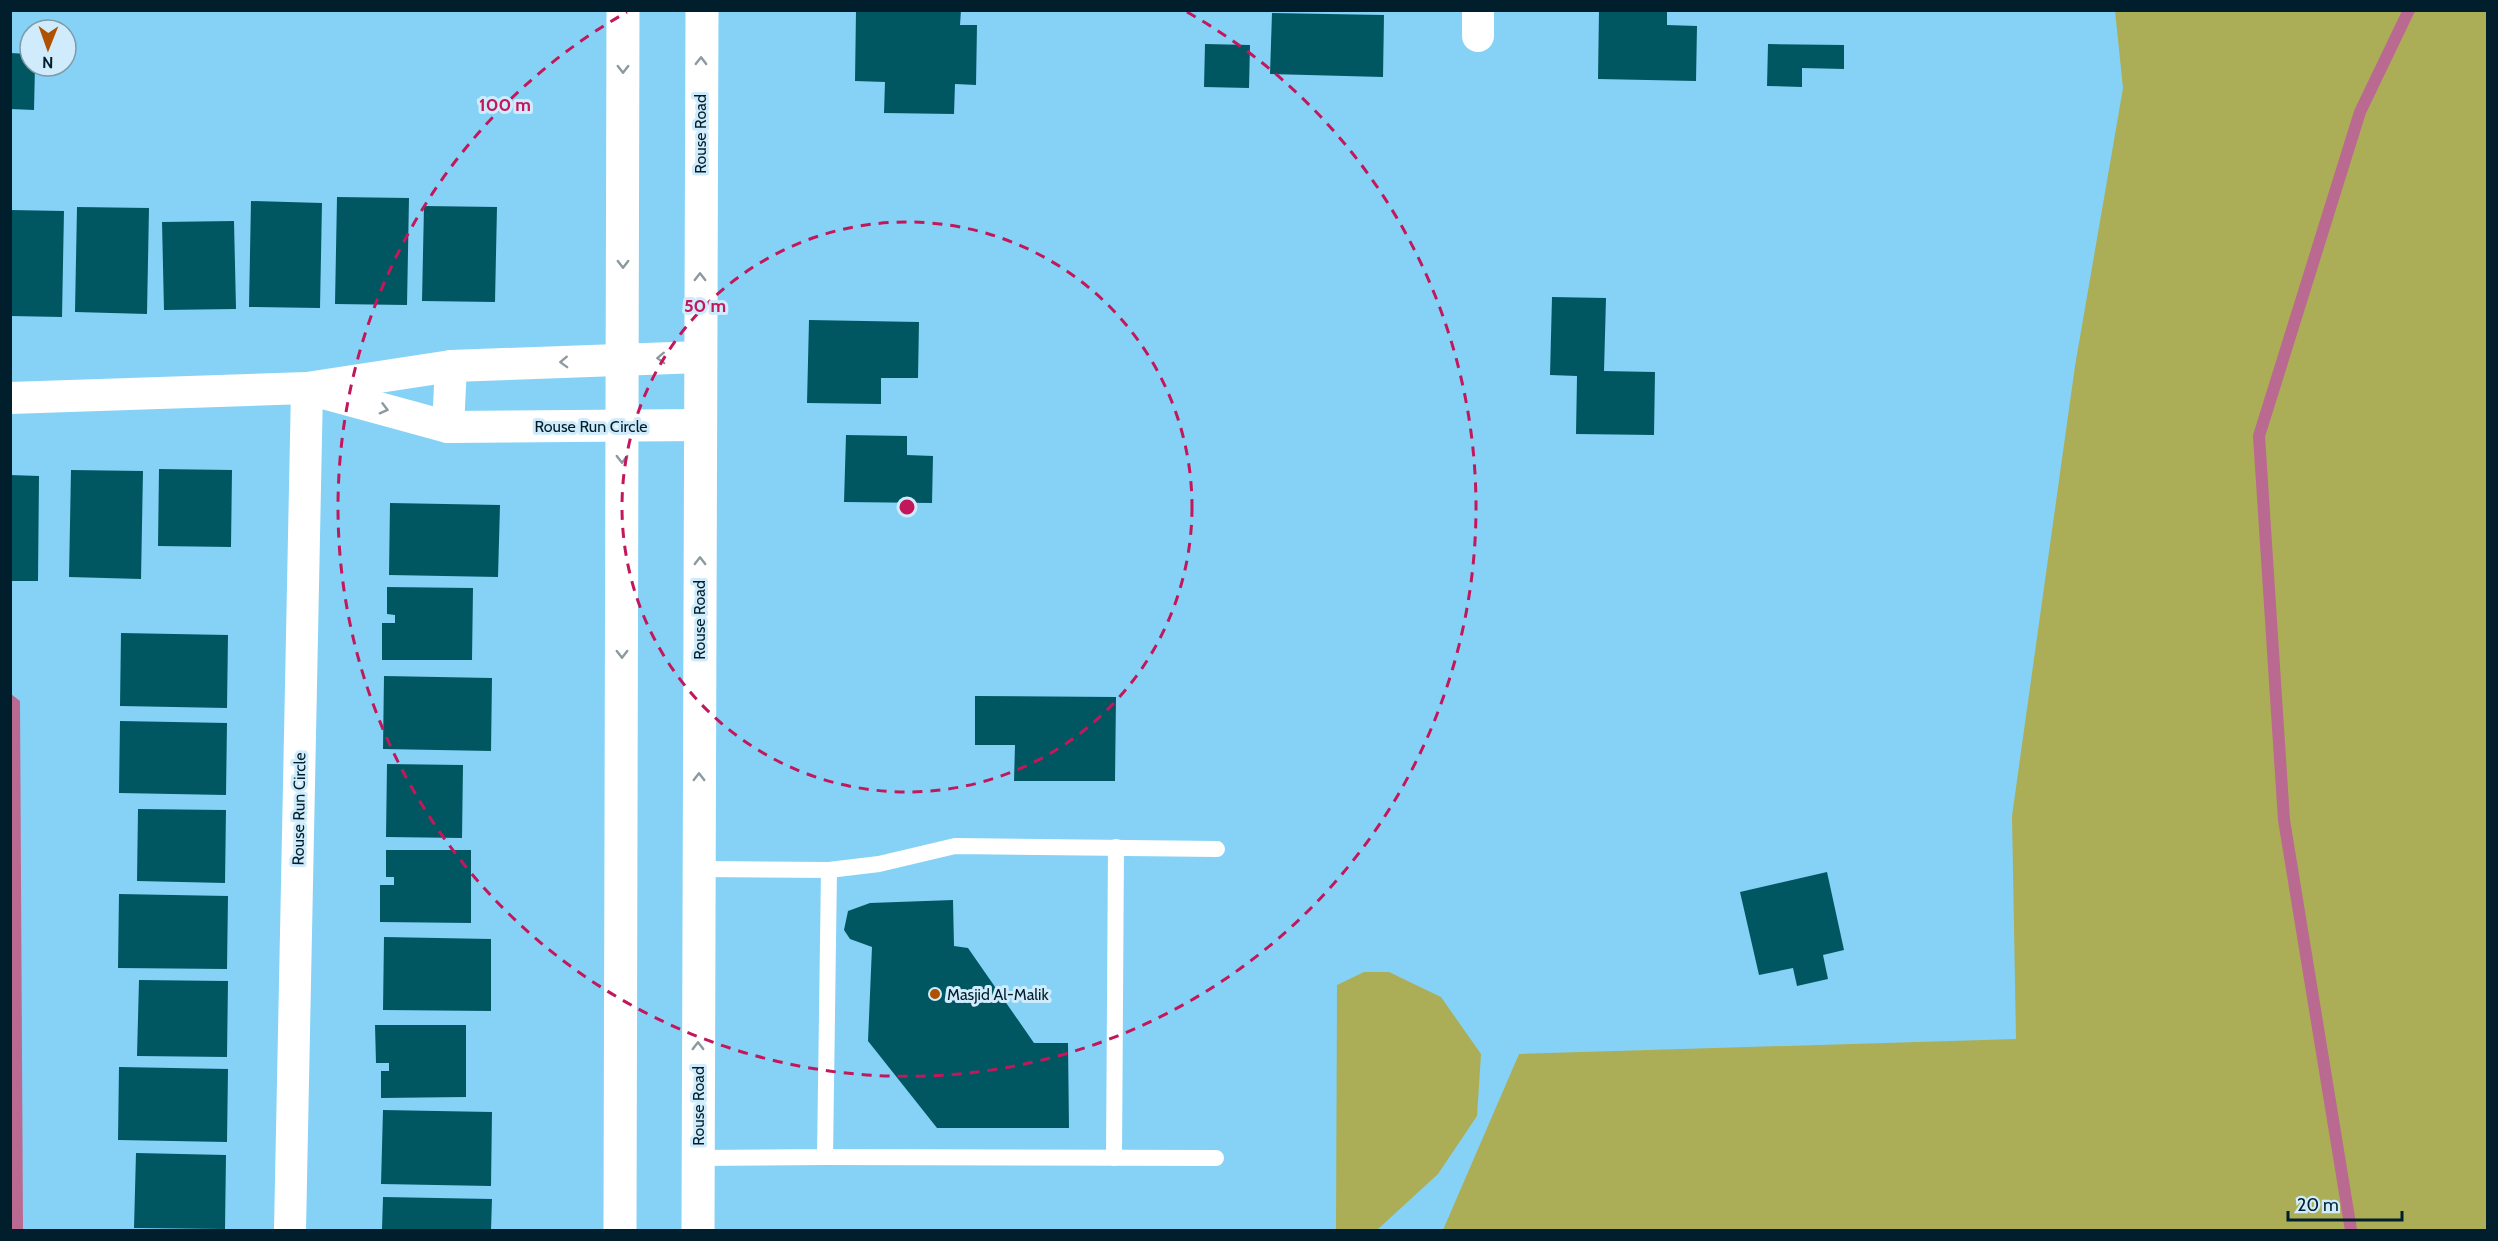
<svg xmlns="http://www.w3.org/2000/svg" width="2498" height="1241" viewBox="0 0 2498 1241" font-family="Cabin,sans-serif">
<style>
.green{fill:#abae57}
.water{fill:#ba6990}
.lines{fill:none;stroke-linecap:round;stroke-linejoin:round}
.stream{stroke:#ba6990;stroke-width:12}
.building{fill:#005762}
.lane{stroke:#fff;stroke-width:16}
.street{stroke:#fff;stroke-width:32}
.secondary{stroke:#fff;stroke-width:33}
.oneway{stroke:#8c9aa0}
.ring{fill:none;stroke:#c2185b;stroke-width:3;stroke-dasharray:10 8}
.poi-dot{fill:#af5100;stroke:#d0ecfc;stroke-width:2}
.labels{text-anchor:middle;dominant-baseline:central;stroke-width:6;stroke-linejoin:round;paint-order:stroke}
.street-label{font-size:16px;fill:#001e2b;stroke:#d0ecfc}
.poi-label{font-size:16px;fill:#001e2b;stroke:#d0ecfc;text-anchor:start}
.centre{fill:#c2185b;stroke:#d0ecfc;stroke-width:3}
.ring-label{font-size:18px;text-anchor:middle;font-weight:bold;fill:#c2185b;stroke:#d0ecfc;stroke-width:6;stroke-linejoin:round;paint-order:stroke}
</style>
<rect width="100%" height="100%" fill="#86d2f7"/>
<g class="green">
<path d="M2115,11h372v1219h-1044l76,-176 497,-15 -4,-223 63,-450 48,-278z"/>
<path d="M1364,972h25l52,25 40,57 -4,62 -39,58 -61,56h-41l1,-245z"/>
</g>
<path class="water" d="M11,694l9,7 3,529h-13z"/>
<g class="lines">
<path class="stream" d="M2351,1230l-67,-410 -25,-384 101,-324 49,-102"/>
</g>
<g class="building">
<path d="M856,10h105l-1,15h17l-1,60 -21,-1 -1,30 -70,-1 1,-31 -30,-1z"/>
<path d="M1599,10h68v15l30,1 -1,55 -98,-2z"/>
<path d="M1272,13l112,2 -1,62 -113,-3z"/>
<path d="M1205,44l45,1 -1,43 -45,-1z"/>
<path d="M1768,44l76,1v24l-42,-1v19l-35,-1z"/>
<path d="M10,53l20,1v12h5l-1,44 -24,-1z"/>
<path d="M337,197l72,1 -2,107 -72,-1z"/>
<path d="M251,201l71,2 -2,105 -71,-1z"/>
<path d="M424,206l73,1 -2,95 -73,-1z"/>
<path d="M77,207l72,1 -2,106 -72,-2z"/>
<path d="M10,210l54,1 -2,106 -52,-1z"/>
<path d="M234,221l2,88 -72,1 -2,-88z"/>
<path d="M1552,297l54,1 -2,73 51,1 -1,63 -78,-1 1,-58 -27,-1z"/>
<path d="M809,320l110,2 -1,56h-37v26l-74,-1z"/>
<path d="M846,435l61,1v19l26,1 -1,47 -88,-1z"/>
<path d="M159,469l73,1 -1,77 -73,-1z"/>
<path d="M71,470l72,1 -2,108 -72,-2z"/>
<path d="M10,475l29,1 -1,105h-28z"/>
<path d="M390,503l110,2 -2,72 -109,-2z"/>
<path d="M387,587l86,1 -1,72h-90v-37h13v-8l-8,-1z"/>
<path d="M121,633l107,2 -1,73 -107,-2z"/>
<path d="M384,676l108,2 -1,73 -108,-2z"/>
<path d="M975,696l141,1 -1,84h-101l1,-36h-40z"/>
<path d="M120,721l107,2 -1,72 -107,-2z"/>
<path d="M387,764l76,1 -1,73 -76,-1z"/>
<path d="M138,809l88,1 -1,73 -88,-2z"/>
<path d="M386,850h85v73l-91,-1v-37h14v-8h-8z"/>
<path d="M1827,872l17,78 -21,5 5,24 -31,7 -4,-18 -34,7 -19,-83z"/>
<path d="M119,894l109,2 -1,73 -109,-1z"/>
<path d="M953,900l1,46 14,2 66,95h34l1,85h-132l-69,-87 4,-94 -22,-8 -6,-9 4,-19 22,-8z"/>
<path d="M384,937l107,2v72l-108,-1z"/>
<path d="M139,980l89,1 -1,76 -90,-1z"/>
<path d="M375,1025h91v72l-85,1v-27h8v-8h-13z"/>
<path d="M119,1067l109,2 -1,73 -109,-2z"/>
<path d="M383,1110l109,2 -1,74 -110,-2z"/>
<path d="M136,1153l90,2 -1,74 -91,-1z"/>
<path d="M383,1197l109,2 -1,31h-109z"/>
</g>
<g class="lines">
<g class="lane">
<path d="M829,870l50,-6 76,-18 262,3"/>
<path d="M825,1157l391,1"/>
<path d="M698,1158l127,-1 4,-287 -130,-1"/>
<path d="M1114,1158l2,-311"/>
</g>
<g class="street">
<path d="M1478,36v-26"/>
<path d="M320,392l128,35 252,-2"/>
<path d="M10,398l297,-10 144,-22 249,-9"/>
<path d="M448,427l3,-61"/>
<path d="M290,1230l17,-842"/>
</g>
<g class="secondary">
<path d="M620,1230l3,-1220"/>
<path d="M698,1230l4,-1220"/>
</g>
</g>
<defs><path id="oneway-chevron" d="M-2-3.5L2.5 0L-2 3.5" fill="none" stroke-width="1.6" stroke-linecap="round" stroke-linejoin="round" transform="scale(1.5)"/></defs>
<g class="oneway">
<use href="#oneway-chevron" transform="translate(701 61) rotate(-89)"/>
<use href="#oneway-chevron" transform="translate(623 69) rotate(90)"/>
<use href="#oneway-chevron" transform="translate(623 264) rotate(90)"/>
<use href="#oneway-chevron" transform="translate(700 277) rotate(-90)"/>
<use href="#oneway-chevron" transform="translate(661 358) rotate(178)"/>
<use href="#oneway-chevron" transform="translate(564 362) rotate(178)"/>
<use href="#oneway-chevron" transform="translate(384 409) rotate(15)"/>
<use href="#oneway-chevron" transform="translate(622 459) rotate(90)"/>
<use href="#oneway-chevron" transform="translate(700 561) rotate(-90)"/>
<use href="#oneway-chevron" transform="translate(622 654) rotate(90)"/>
<use href="#oneway-chevron" transform="translate(699 777) rotate(-90)"/>
<use href="#oneway-chevron" transform="translate(698 1046) rotate(-90)"/>
</g>
<g class="ring">
<circle cx="907" cy="507" r="285"/>
<path d="M1187 12A569 569 0 1 1 627 12"/>
</g>
<circle class="poi-dot" cx="935" cy="994" r="6"/>
<g class="labels">
<g class="street-label">
<text transform="translate(700 134) rotate(-90)">Rouse Road</text>
<text x="591" y="426">Rouse Run Circle</text>
<text transform="translate(699 620) rotate(-90)">Rouse Road</text>
<text transform="translate(299 809) rotate(-89)">Rouse Run Circle</text>
<text transform="translate(698 1106) rotate(-90)">Rouse Road</text>
</g>
<g class="poi-label">
<text x="947" y="994">Masjid Al-Malik</text>
</g>
</g>
<circle cx="907" cy="507" r="9" class="centre"/>
<g class="ring-label">
<text x="505" y="111">100 m</text>
<text x="705" y="312">50 m</text>
</g>
<rect width="2498" height="1241" fill="none" stroke="#001e2b" stroke-width="24"/>
<g transform="translate(48 48) rotate(181)"><circle r="28" fill="#d0ecfc" stroke="#7d9aa8" stroke-width="1.5"/>
<path d="M0-4.5L10 22L0 15L-10 22Z" fill="#af5100"/>
<text y="-9" font-size="16" font-weight="bold" text-anchor="middle" fill="#001e2b">N</text>
</g>
<path d="M2288 1211v9h114v-9" fill="none" stroke="#001e2b" stroke-width="3"/>
<text x="2297" y="1211" font-size="18" fill="#001e2b" stroke="#d0ecfc" stroke-width="4.5" paint-order="stroke">20 m</text>
</svg>
